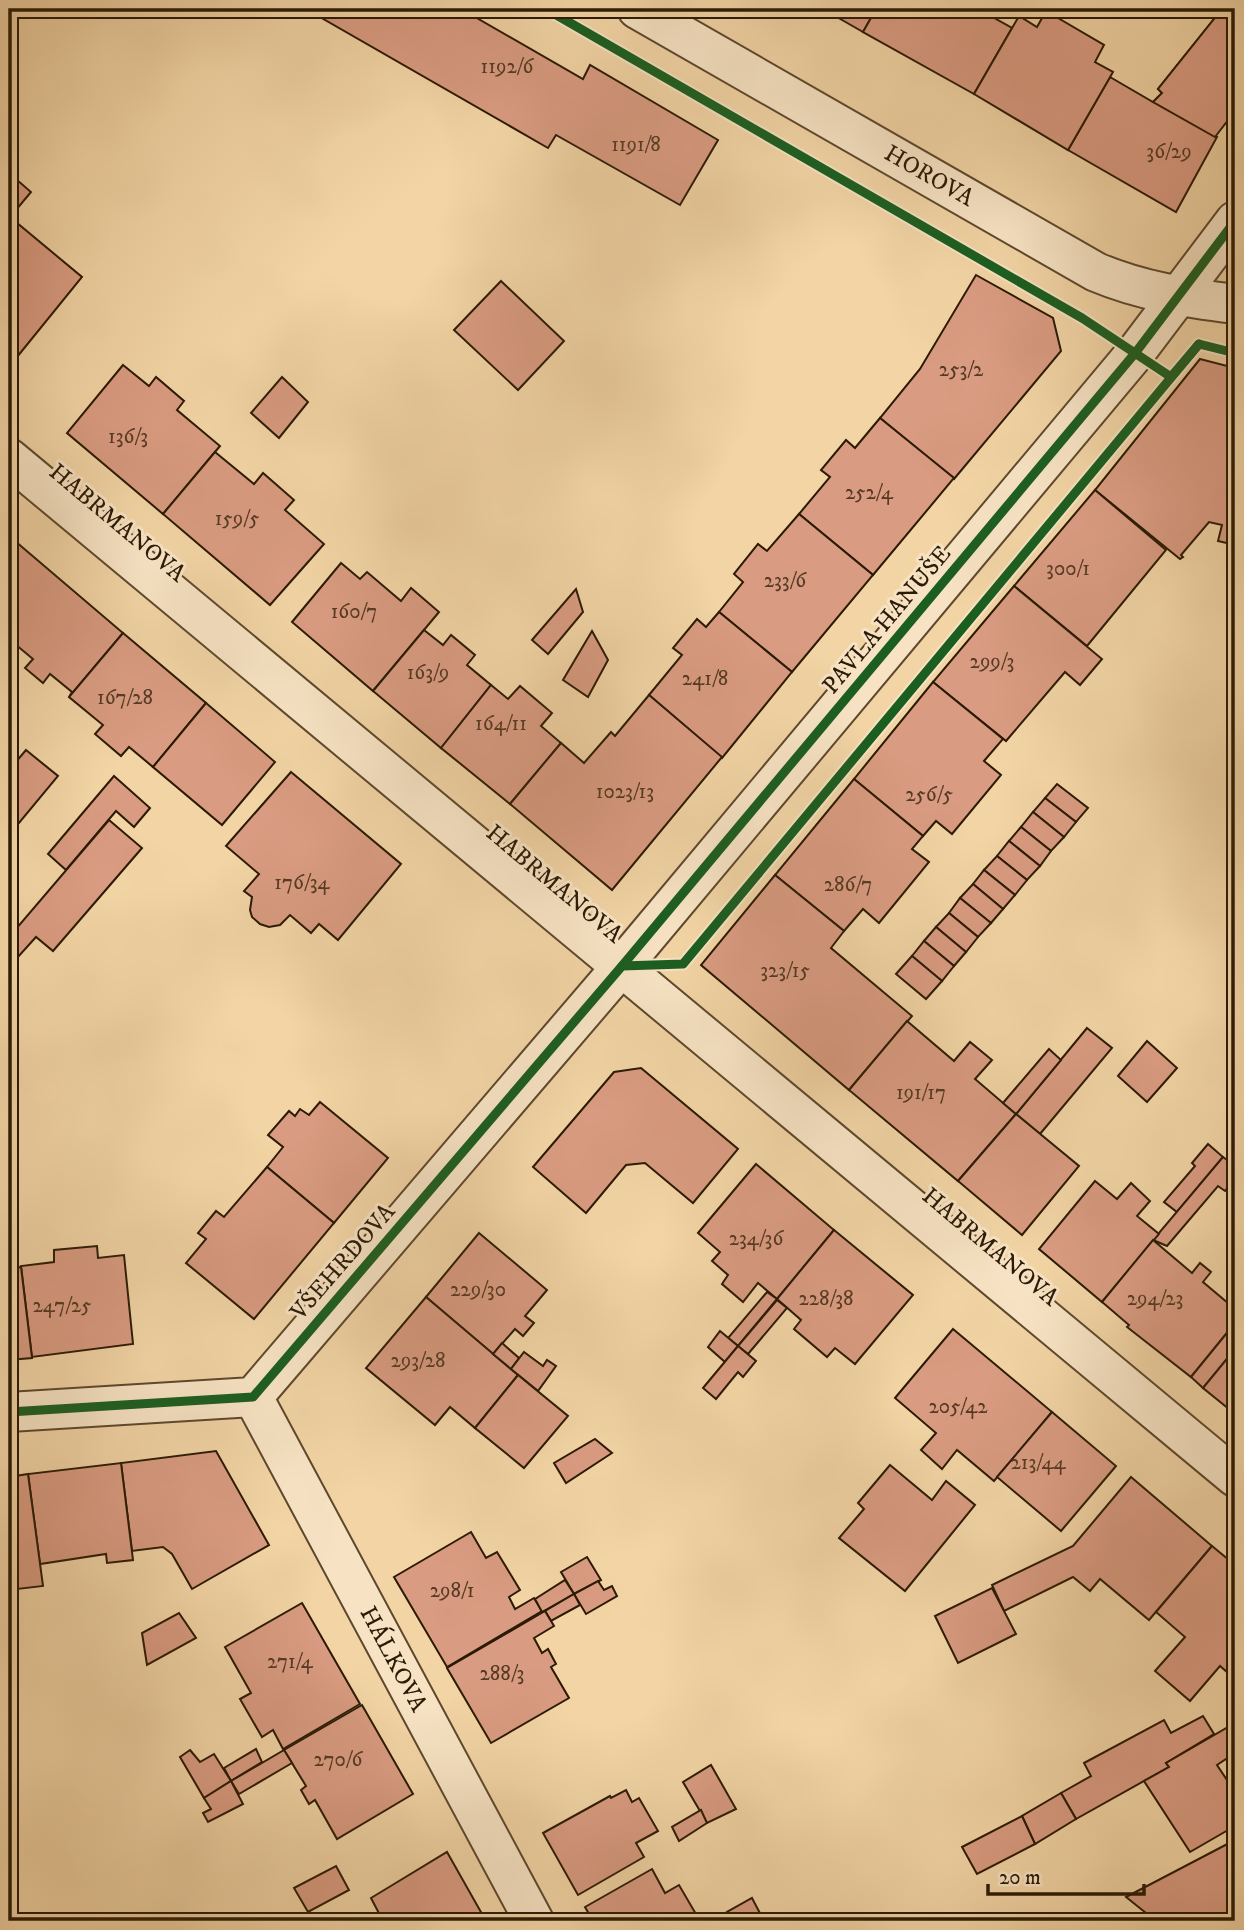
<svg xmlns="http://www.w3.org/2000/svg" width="1244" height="1930" viewBox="0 0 1244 1930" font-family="'IM FELL DW Pica',serif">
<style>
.building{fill:#d99b81;stroke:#2b1a05;stroke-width:2}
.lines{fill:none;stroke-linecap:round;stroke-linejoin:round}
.minor-casing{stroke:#5d482d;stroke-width:42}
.minor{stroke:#f7e3c4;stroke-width:38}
.cycleway-casing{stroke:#f7e3c4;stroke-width:13}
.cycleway{stroke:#1b5e20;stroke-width:9}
.labels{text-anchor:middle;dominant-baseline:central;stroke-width:6;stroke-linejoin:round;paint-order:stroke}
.number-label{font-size:21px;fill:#563a24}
.street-label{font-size:24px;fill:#2b1a05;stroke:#f7e3c4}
</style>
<rect width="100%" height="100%" fill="#f2d4a5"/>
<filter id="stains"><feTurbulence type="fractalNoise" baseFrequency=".00286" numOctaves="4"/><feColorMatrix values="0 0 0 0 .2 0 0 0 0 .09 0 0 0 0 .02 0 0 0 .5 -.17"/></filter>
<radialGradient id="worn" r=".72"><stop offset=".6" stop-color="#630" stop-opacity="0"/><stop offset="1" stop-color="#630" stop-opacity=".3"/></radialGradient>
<g class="building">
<path d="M306,9h155l122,70 7,-14 128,75 -38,65 -124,-70 -8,13z"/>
<path d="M823,9h53l-13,23z"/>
<path d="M876,9h102l34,19 -38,66 -111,-62z"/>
<path d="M1222,9h13v102l-20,25 2,1 -41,75 -108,-62 42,-73 43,25 9,-9 -4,-4z"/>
<path d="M1222,9h13v102l-20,26 -62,-35 9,-9 -4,-4z"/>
<path d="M1046,11l58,34 -9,17 18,10 -45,78 -94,-56 45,-78 18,11z"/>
<path d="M9,173l22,19 -21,25 72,60 -65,80 -8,-6z"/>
<path d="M976,275l77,43 8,33 -107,128 -74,-61 40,-49z"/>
<path d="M501,281l63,60 -46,49 -64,-60z"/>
<path d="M1200,359l35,9v177l-17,-4 4,-16 -13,-3 -28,33 2,2 -3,2 -85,-69z"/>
<path d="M123,365l26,21 7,-9 28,24 -7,9 43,36 -57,68 -96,-81z"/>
<path d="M282,377l26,25 -29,36 -28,-25z"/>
<path d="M880,418l74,60 -81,97 -74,-61 31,-37 -9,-7 25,-30 9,8z"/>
<path d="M215,452l39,32 9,-11 31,27 -9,10 39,34 -54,61 -107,-91z"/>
<path d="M1095,490l71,60 -79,96 -73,-60z"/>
<path d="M799,514l74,61 -81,97 -73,-60 24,-30 -9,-8 24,-30 9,7z"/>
<path d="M15,541l108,92 -54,64 3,-5 -22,-18 -7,9 -18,-15 8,-9 -24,-20v-92z"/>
<path d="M341,563l19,16 7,-7 34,29 10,-13 28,24 -66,79 -81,-69z"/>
<path d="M1014,586l88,73 -22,26 -15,-13 -59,69 -73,-59z"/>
<path d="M576,589l7,23 -35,42 -16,-14z"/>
<path d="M719,612l73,60 -70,86 -73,-63 33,-40 -9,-7 24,-29 9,8z"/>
<path d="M424,630l19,15 8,-10 24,20 -8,10 24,20 -50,63 -68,-57z"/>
<path d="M592,631l16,29 -20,37 -25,-17z"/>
<path d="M123,633l83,70 -53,64 -24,-20 -8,9 -26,-22 8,-9 -34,-28z"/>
<path d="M933,682l70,57 -19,22 17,14 -49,59 -16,-13 -13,15 -69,-57z"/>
<path d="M491,685l17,14 12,-13 32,27 -11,13 20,17 -51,61 -69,-56z"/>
<path d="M649,695l73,62 -110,133 -102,-86 51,-61 23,20 27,-31 4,4z"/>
<path d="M206,703l69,59 -53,63 -69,-58z"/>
<path d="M26,750l32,26 -49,59v-65z"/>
<path d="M291,772l110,92 -63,76 -19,-16 -8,9 -21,-18 -10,10 -11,2 -9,-3 -8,-7 -2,-7 2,-13 -8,-6 15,-17 -33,-28z"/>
<path d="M114,776l36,32 -16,19 -18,-16 -50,59 -18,-16z"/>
<path d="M854,779l69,57 -11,13 17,13 -50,61 -16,-14 -19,22 -69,-56z"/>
<path d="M1057,784l31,24 -12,14 -31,-24z"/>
<path d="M1045,798l31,24 -12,15 -31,-25z"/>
<path d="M1033,812l31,25 -13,14 -30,-24z"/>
<path d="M109,820l33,28 -89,103 -17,-14 -18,20 -9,-7v-13z"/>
<path d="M1021,827l30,24 -11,15 -31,-25z"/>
<path d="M1009,841l31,25 -13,14 -30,-24z"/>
<path d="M997,856l30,24 -12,15 -31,-25z"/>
<path d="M984,870l31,25 -12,14 -30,-25z"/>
<path d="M775,875l69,56 -13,17 81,68 -63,74 -148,-125z"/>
<path d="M973,884l30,25 -12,14 -31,-25z"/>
<path d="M960,898l31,25 -13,14 -29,-24z"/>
<path d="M949,913l29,24 -12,15 -30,-25z"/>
<path d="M936,927l30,25 -12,14 -30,-25z"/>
<path d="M924,941l30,25 -12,15 -30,-25z"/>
<path d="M912,956l30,25 -16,18 -30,-25z"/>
<path d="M907,1021l47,40 16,-19 22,18 -17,19 41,35 -58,67 -109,-91z"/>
<path d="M1087,1028l25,20 -72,86 -24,-20z"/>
<path d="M1147,1041l30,27 -30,34 -29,-26z"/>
<path d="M1049,1049l12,11 -45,54 -13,-11z"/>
<path d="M641,1068l97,81 -45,54 -48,-40 -19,2 -40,48 -53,-46 81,-95z"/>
<path d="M320,1102l68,56 -54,65 -67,-56 16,-20 -15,-12 21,-24 6,5 5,-7 9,6z"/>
<path d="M1016,1114l63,52 -57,69 -64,-54z"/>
<path d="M1208,1144l15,13 -46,55 -13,-10 31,-36 -3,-3z"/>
<path d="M1223,1157l12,9v13l-10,12 -7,-5 -51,60 -14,-6z"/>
<path d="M756,1164l78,66 -57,69 -19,-16 -15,19 -21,-18 6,-9 -16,-14 8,-9 -22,-19z"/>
<path d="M267,1167l67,56 -80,96 -68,-56 20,-24 -8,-6 18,-22 8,6z"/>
<path d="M1095,1181l22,18 14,-16 19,18 -13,15 22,18 -57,68 -63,-53z"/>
<path d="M834,1230l79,65 -58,69 -20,-16 -8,9 -33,-28 7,-9 -24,-21z"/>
<path d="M479,1233l68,57 -22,26 9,7 -11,13 -8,-7 -22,25 -67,-57z"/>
<path d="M1153,1240l39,33 8,-10 11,9 -8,10 32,27v14l-44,54 -64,-50 2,-2 -27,-23z"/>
<path d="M97,1246l1,12 26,-3 9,89 -101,13 -11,-91 33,-4v-12z"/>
<path d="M21,1267l11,91 -23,2v-91z"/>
<path d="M767,1292l10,7 -39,47 -10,-8z"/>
<path d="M426,1297l92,78 -43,53 -25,-21 -15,18 -69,-57z"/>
<path d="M777,1300l10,8 -39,46 -10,-8z"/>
<path d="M1235,1323v26l-32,39 -12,-11z"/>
<path d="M953,1329l99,83 -58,69 -37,-31 -15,19 -21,-19 15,-17 -41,-35z"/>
<path d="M720,1331l18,15 -13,16 -17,-15z"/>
<path d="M502,1343l17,15 -8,11 -18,-15z"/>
<path d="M738,1346l18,15 -13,16 -5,-5 -22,27 -13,-11z"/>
<path d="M1235,1349v65l-32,-26z"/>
<path d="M524,1352l19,14 4,-6 9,6 -18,25 -27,-22z"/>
<path d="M518,1375l50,41 -44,52 -49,-40z"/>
<path d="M1052,1412l64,54 -55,65 -64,-54z"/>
<path d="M595,1439l17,14 -46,30 -12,-20z"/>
<path d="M216,1451l53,94 -77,44 -20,-35 -9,-7 -31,4 -11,-88z"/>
<path d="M121,1463l12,97 -26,3 -1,-9 -66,10 -12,-90z"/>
<path d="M890,1465l42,35 14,-19 29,24 -70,86 -66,-53 25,-29 -6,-6z"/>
<path d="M28,1474l15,112 -34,4v-113z"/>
<path d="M1131,1477l81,69 -63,74 -49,-41 -10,12 -17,-14 -69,34 -12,-26 81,-39z"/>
<path d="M471,1532l15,26 11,-6 23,38 -11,7 6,12 19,-11 8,13 -95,56 -53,-90z"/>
<path d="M1212,1546l23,19v114l-15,-13 -30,35 -35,-30 30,-34 -29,-25z"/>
<path d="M587,1557l14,23 -27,14 -13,-22z"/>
<path d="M565,1580l9,14 -32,18 -7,-13z"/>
<path d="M598,1581l6,9 8,-4 5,10 -31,18 -12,-20z"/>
<path d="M992,1588l24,46 -58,29 -23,-47z"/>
<path d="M574,1594l6,11 -29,16 -6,-10z"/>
<path d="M302,1603l58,101 -77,45 -10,-19 -11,7 -22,-38 11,-6 -26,-46z"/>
<path d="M545,1611l9,15 -20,12 8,15 6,-4 8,15 -5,3 18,31 -78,45 -44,-75z"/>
<path d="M179,1613l17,25 -49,27 -5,-32z"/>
<path d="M362,1705l51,89 -76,45 -22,-39 -6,4 -8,-14 5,-4 -22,-36z"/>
<path d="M1203,1716l11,18 -48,29 3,4 -93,52 -15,-26 30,-17 -7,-13 80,-43 7,13z"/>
<path d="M1235,1723v30l-18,12 18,27v34l-45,26 -46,-71 25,-14 -3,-4z"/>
<path d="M256,1749l6,13 -31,19 -7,-13z"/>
<path d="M190,1750l10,12 14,-8 17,27 -27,17 -24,-41z"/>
<path d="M284,1750l8,13 -53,31 -8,-13z"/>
<path d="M711,1765l25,44 -29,14 -24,-41z"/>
<path d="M231,1781l12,23 -35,18 -5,-9 8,-4 -7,-11z"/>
<path d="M626,1790l6,12 7,-4 19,33 -22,12 8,14 -66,38 -35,-62 67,-37 1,2z"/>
<path d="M1061,1793l15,26 -41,25 -13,-28z"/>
<path d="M701,1810l6,13 -28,18 -7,-14z"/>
<path d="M1022,1816l13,28 -58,30 -15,-27z"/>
<path d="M1235,1840v75l-11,6h-68l-30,-24z"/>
<path d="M447,1852l39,69h-103l-12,-23z"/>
<path d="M336,1866l13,24 -41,22 -14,-24z"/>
<path d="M652,1869l13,24 14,-8 21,36h-107l-8,-14z"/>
<path d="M752,1898l12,23h-32l-5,-9z"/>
</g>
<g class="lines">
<g class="minor-casing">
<g id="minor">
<path d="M637,9l459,263c45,19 91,26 139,32"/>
<path d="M9,458l1226,1019"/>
<path d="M253,1397l281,524"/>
<path d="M9,1412l244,-15 369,-431 514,-614 99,-131"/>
</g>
</g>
<use href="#minor" class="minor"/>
<g class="cycleway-casing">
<g id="cycleway">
<path d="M546,9l536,309 89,59 28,-33 36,9"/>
<path d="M622,966l61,-2 516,-620"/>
<path d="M9,1412l244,-15 369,-431 514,-614 99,-131"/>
</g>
</g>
<use href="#cycleway" class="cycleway"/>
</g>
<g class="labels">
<g class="number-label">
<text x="507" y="67">1192/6</text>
<text x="636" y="145">1191/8</text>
<text x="1169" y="152">36/29</text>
<text x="961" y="370">253/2</text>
<text x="128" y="437">136/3</text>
<text x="869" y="493">252/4</text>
<text x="237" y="519">159/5</text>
<text x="1068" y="569">300/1</text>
<text x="785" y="581">233/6</text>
<text x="354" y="612">160/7</text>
<text x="992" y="662">299/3</text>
<text x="428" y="673">163/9</text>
<text x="705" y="679">241/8</text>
<text x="125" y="698">167/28</text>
<text x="501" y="724">164/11</text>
<text x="625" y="792">1023/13</text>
<text x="929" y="795">256/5</text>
<text x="302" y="883">176/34</text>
<text x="848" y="885">286/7</text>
<text x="785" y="971">323/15</text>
<text x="921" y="1093">191/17</text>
<text x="756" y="1239">234/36</text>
<text x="478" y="1290">229/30</text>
<text x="826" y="1299">228/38</text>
<text x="1155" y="1299">294/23</text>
<text x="62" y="1306">247/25</text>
<text x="418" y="1361">293/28</text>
<text x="958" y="1407">205/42</text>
<text x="1038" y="1463">213/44</text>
<text x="452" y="1591">298/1</text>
<text x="290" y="1662">271/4</text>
<text x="502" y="1674">288/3</text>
<text x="338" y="1760">270/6</text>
</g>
<g class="street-label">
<text transform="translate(929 176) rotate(30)">HOROVA</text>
<text transform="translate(117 523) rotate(40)">HABRMANOVA</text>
<text transform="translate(887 620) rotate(-50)">PAVLA HANUŠE</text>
<text transform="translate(554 884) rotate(40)">HABRMANOVA</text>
<text transform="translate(990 1247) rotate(40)">HABRMANOVA</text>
<text transform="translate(343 1262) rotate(-49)">VŠEHRDOVA</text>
<text transform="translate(393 1659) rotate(62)">HÁLKOVA</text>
</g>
</g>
<rect width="1244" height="1930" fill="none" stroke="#f2d4a5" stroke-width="35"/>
<rect x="10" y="10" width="1223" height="1909" fill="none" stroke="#2b1a05" stroke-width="3.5"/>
<rect x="18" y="18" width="1209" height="1895" fill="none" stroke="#2b1a05" stroke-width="2"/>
<path d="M988 1884v10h156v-10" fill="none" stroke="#2b1a05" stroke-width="3.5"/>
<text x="999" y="1884" font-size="21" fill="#2b1a05" stroke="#f7e3c4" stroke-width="5" paint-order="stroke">20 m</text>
<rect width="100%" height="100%" filter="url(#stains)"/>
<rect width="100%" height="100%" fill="url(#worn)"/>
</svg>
